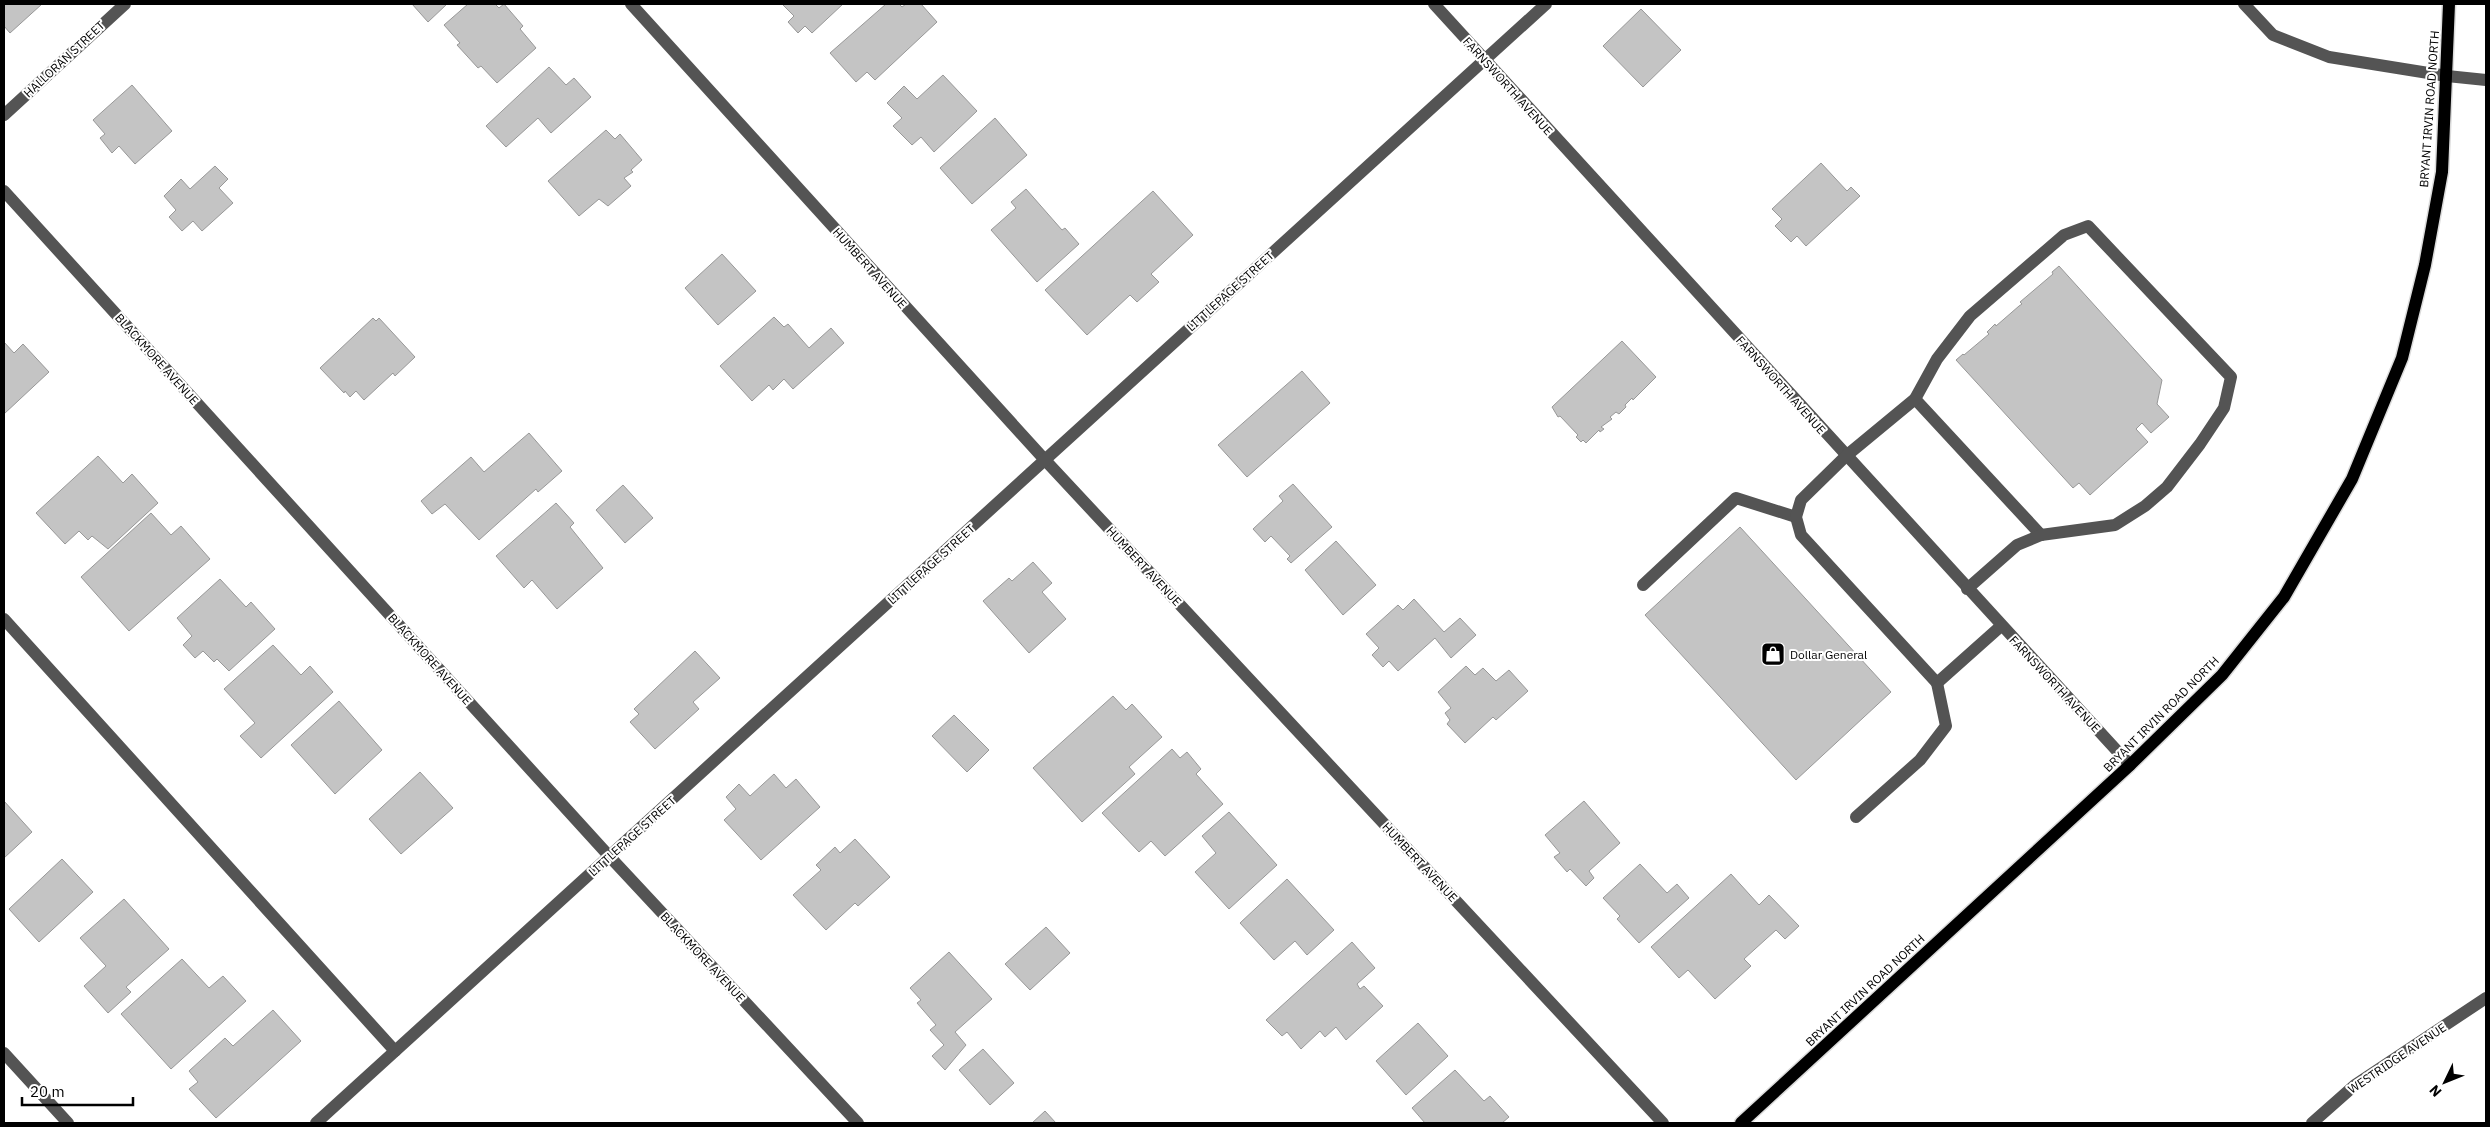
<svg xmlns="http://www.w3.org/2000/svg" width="2490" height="1127" viewBox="0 0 2490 1127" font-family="'IBM Plex Sans',sans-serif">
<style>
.building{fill:#c4c4c4;stroke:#989898}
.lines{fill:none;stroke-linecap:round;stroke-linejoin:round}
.major-casing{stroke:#dbdbdb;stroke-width:15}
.minor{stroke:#545454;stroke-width:12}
.major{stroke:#000;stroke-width:12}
.labels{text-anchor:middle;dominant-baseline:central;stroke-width:4;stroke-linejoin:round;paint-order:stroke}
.street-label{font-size:12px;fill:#000;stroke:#fff}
.poi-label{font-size:12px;fill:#000;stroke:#fff;text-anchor:start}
</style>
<rect width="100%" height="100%" fill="#fff"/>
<g class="building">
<path d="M4,4h38l-32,29 -6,-7z"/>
<path d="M412,4h35l-19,18z"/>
<path d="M468,4h27l4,4 5,-4 19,22 -3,3 16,19 -39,35 -16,-17 -3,2 -21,-23 3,-2 -16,-18z"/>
<path d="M782,4h61l-31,29 -7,-7 -7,7 -10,-11 6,-6z"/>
<path d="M886,4h13l3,3 4,-3h15l16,18 -62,58 -8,-8 -11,10 -26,-29z"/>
<path d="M1641,9l40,41 -38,37 -40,-41z"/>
<path d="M549,67l17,18 8,-7 17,19 -40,36 -13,-15 -32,29 -20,-21z"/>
<path d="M943,75l34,36 -43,41 -13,-15 -9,8 -19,-19 9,-8 -15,-15 17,-17 13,13z"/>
<path d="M132,85l40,46 -37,33 -16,-18 -7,7 -12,-15 5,-4 -12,-14z"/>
<path d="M995,118l32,37 -55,49 -32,-36z"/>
<path d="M606,130l9,9 5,-5 22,26 -11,10 2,2 -9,6 7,8 -23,20 -9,-7 -20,17 -31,-35z"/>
<path d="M1821,163l26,28 4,-4 9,9 -54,50 -9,-10 -6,6 -16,-16 7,-7 -10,-10z"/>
<path d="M215,166l13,13 -9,9 14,15 -31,28 -9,-10 -11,10 -13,-14 7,-7 -12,-14 17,-17 9,10z"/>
<path d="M1026,189l36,41 3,-2 14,16 -42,38 -46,-52 25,-22 -5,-6z"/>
<path d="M1153,191l40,44 -42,39 8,8 -22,20 -7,-7 -43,40 -42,-45z"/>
<path d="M722,254l34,37 -38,34 -33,-37z"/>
<path d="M2059,266l103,114 -5,24 12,13 -18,16 -9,-10 -6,6 12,13 -58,53 -11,-12 -6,5 -117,-128 7,-6 1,1 25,-21 -2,-2 8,-8 1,2 23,-20 3,-2 -2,-2 33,-28 -1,-2z"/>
<path d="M774,317l10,10 4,-3 21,24 22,-20 13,15 -51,46 -9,-10 -11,11 -4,-5 -17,16 -32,-35z"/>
<path d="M373,318l3,3 3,-3 36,39 -20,19 -2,-3 -29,27 -8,-9 -6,6 -5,-6 -1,2 -24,-25z"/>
<path d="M1622,341l34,36 -23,23 -1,-2 -7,7 1,2 -7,7 -3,-2 -6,5 2,2 -11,8 3,2 -4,3 -1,-2 -13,13 -3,-3 -2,2 -5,-5 2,-2 -18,-19 -2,1 -6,-10z"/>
<path d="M4,342l10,11 9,-9 26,28 -45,42z"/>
<path d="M1302,371l28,32 -83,74 -29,-32z"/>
<path d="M529,433l33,38 -24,21 -2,-3 -57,51 -34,-36 -13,10 -11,-13 50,-44 13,15z"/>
<path d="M98,456l25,27 9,-9 26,29 -50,46 -16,-13 -4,4 -9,-9 -14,13 -29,-31z"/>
<path d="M1293,484l39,43 -41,36 -4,-4 3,-3 -19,-20 -6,6 -12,-13 30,-28 -4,-5z"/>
<path d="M623,485l30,33 -28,25 -29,-33z"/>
<path d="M556,503l18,20 -4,4 33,41 -46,41 -25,-29 -8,8 -28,-32z"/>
<path d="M151,513l20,22 10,-9 29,33 -81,72 -48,-54z"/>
<path d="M1740,527l151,165 -95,88 -151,-165z"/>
<path d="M1336,541l40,44 -33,30 -38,-45z"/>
<path d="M1033,562l19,21 -10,9 24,27 -37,34 -46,-52 26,-23 3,3z"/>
<path d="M220,579l26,28 5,-5 24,27 -46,42 -12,-12 -3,3 -11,-11 -8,7 -12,-13 9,-9 -15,-18z"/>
<path d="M1414,599l30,33 16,-14 16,17 -25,23 -16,-20 -37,33 -9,-10 -6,6 -11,-12 7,-7 -13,-14 32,-29 5,5z"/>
<path d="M273,645l28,30 9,-9 23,26 -72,66 -21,-22 15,-13 -31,-34z"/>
<path d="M695,651l25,27 -27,24 6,7 -44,40 -25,-27 9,-8 -5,-5z"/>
<path d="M1466,666l9,9 8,-7 13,13 13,-11 19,21 -32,29 -3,-3 -28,26 -18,-19 3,-4 -5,-7 6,-5 -13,-16z"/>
<path d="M1113,696l13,14 6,-6 30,33 -33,30 6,7 -53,48 -49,-54z"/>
<path d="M339,701l43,49 -47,44 -44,-49z"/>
<path d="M954,715l35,35 -22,22 -35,-36z"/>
<path d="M1172,749l8,9 7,-6 14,17 -5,5 27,30 -58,52 -14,-15 -12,11 -37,-39z"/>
<path d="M420,772l33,36 -52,46 -32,-35z"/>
<path d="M774,774l12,14 10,-9 24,28 -59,53 -37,-40 12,-11 -10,-12 13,-13 11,12z"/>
<path d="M4,801l28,31 -28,26z"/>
<path d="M1584,801l36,42 -31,28 5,7 -8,8 -16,-17 -3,3 -13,-15 6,-4 -15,-18z"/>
<path d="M1229,812l48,53 -48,44 -34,-37 21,-19 -14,-17z"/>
<path d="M855,839l35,38 -32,29 -3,-3 -29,27 -33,-35 28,-25 -5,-5 19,-18 5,6z"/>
<path d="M62,859l31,33 -54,50 -30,-33z"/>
<path d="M1640,864l27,29 10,-9 12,14 -50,45 -22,-24 3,-3 -17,-18z"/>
<path d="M1731,874l28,31 10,-10 30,31 -14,13 -9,-9 -32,29 7,7 -36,33 -27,-29 -9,8 -28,-31z"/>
<path d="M1287,879l47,51 -27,25 -12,-14 -21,19 -34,-37z"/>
<path d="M124,899l45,50 -43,38 5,5 -23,21 -24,-27 22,-20 -26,-28z"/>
<path d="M1046,927l24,26 -40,37 -25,-26z"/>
<path d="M1352,942l23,26 -18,16 3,5 4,-3 19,20 -37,34 -10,-13 -11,10 -5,-6 -19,18 -14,-17 -5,4 -16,-16z"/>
<path d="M949,952l43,47 -37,33 11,13 -21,25 -13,-14 12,-11 -14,-15 6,-5 -19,-22 4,-3 -11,-12z"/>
<path d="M182,959l27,29 14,-12 23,25 -75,68 -50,-55z"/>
<path d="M273,1010l28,31 -85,77 -27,-29 9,-7 -9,-11 36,-33 8,8z"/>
<path d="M1418,1023l30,33 -42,39 -30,-34z"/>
<path d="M983,1049l31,34 -24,22 -31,-35z"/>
<path d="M1455,1070l29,31 6,-5 19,21 -7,6h-77l-13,-15z"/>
<path d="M1045,1111l11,12h-24z"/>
</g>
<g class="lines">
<g class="major-casing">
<path id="major" d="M1741,1123l389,-358 92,-90 62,-78 68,-118 50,-121 23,-93 17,-93 7,-168"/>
</g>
<g class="minor">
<path d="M631,4l414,456 618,663"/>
<path d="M1434,4l696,761"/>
<path d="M2244,4l29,31 56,22 118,19 39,4"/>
<path d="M4,115l121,-111"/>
<path d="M4,191l606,666 248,266"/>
<path d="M1915,399l126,136"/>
<path d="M1643,585l93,-87 60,19"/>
<path d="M1967,589l50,-44 24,-10 74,-10 30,-19 22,-19 33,-43 24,-36 7,-31 -143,-151 -24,9 -94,81 -33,43 -22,40 -69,57 -45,44 -5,17 5,18 136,148 64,-57"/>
<path d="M4,619l391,432"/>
<path d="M1856,817l64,-57 26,-34 -9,-43"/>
<path d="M4,1053l64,70"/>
<path d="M316,1123l1230,-1119"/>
<path d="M2312,1123l43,-38 131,-87"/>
</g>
<use href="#major" class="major"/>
</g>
<defs>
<g id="shop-square" transform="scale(1.25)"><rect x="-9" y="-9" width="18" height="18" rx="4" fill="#000" stroke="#fff"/><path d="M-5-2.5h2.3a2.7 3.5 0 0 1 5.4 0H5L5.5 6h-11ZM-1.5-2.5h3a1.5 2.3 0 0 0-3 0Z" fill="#fff"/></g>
</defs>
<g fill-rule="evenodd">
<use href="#shop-square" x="1773" y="654"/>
</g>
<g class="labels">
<g class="street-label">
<text transform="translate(64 59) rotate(-43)">HALLORAN STREET</text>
<text transform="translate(1508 86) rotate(48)">FARNSWORTH AVENUE</text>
<text transform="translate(2429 109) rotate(-86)">BRYANT IRVIN ROAD NORTH</text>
<text transform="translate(870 268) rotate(48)">HUMBERT AVENUE</text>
<text transform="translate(1230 291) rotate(-42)">LITTLEPAGE STREET</text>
<text transform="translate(157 359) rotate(48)">BLACKMORE AVENUE</text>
<text transform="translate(1781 385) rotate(48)">FARNSWORTH AVENUE</text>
<text transform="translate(931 564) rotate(-42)">LITTLEPAGE STREET</text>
<text transform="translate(1144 566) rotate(47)">HUMBERT AVENUE</text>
<text transform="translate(430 659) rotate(48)">BLACKMORE AVENUE</text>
<text transform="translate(2055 684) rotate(47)">FARNSWORTH AVENUE</text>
<text transform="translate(2161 714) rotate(-45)">BRYANT IRVIN ROAD NORTH</text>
<text transform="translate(632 836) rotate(-42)">LITTLEPAGE STREET</text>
<text transform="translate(1420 862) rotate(47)">HUMBERT AVENUE</text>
<text transform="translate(703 957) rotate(47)">BLACKMORE AVENUE</text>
<text transform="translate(1865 990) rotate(-43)">BRYANT IRVIN ROAD NORTH</text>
<text transform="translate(2397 1058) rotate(-34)">WESTRIDGE AVENUE</text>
</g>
<g class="poi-label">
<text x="1790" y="654">Dollar General</text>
</g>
</g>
<rect width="2490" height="1127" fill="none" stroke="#000000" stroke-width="10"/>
<g transform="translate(2445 1082) rotate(227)" stroke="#ffffff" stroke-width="4" paint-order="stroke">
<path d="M0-4L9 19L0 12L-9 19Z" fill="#000000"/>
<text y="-8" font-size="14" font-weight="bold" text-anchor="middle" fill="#000000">N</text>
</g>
<path d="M22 1097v8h111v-8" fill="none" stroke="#000000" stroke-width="2.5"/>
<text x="30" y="1097" font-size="15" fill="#000000" stroke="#ffffff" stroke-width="4" paint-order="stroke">20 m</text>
</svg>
